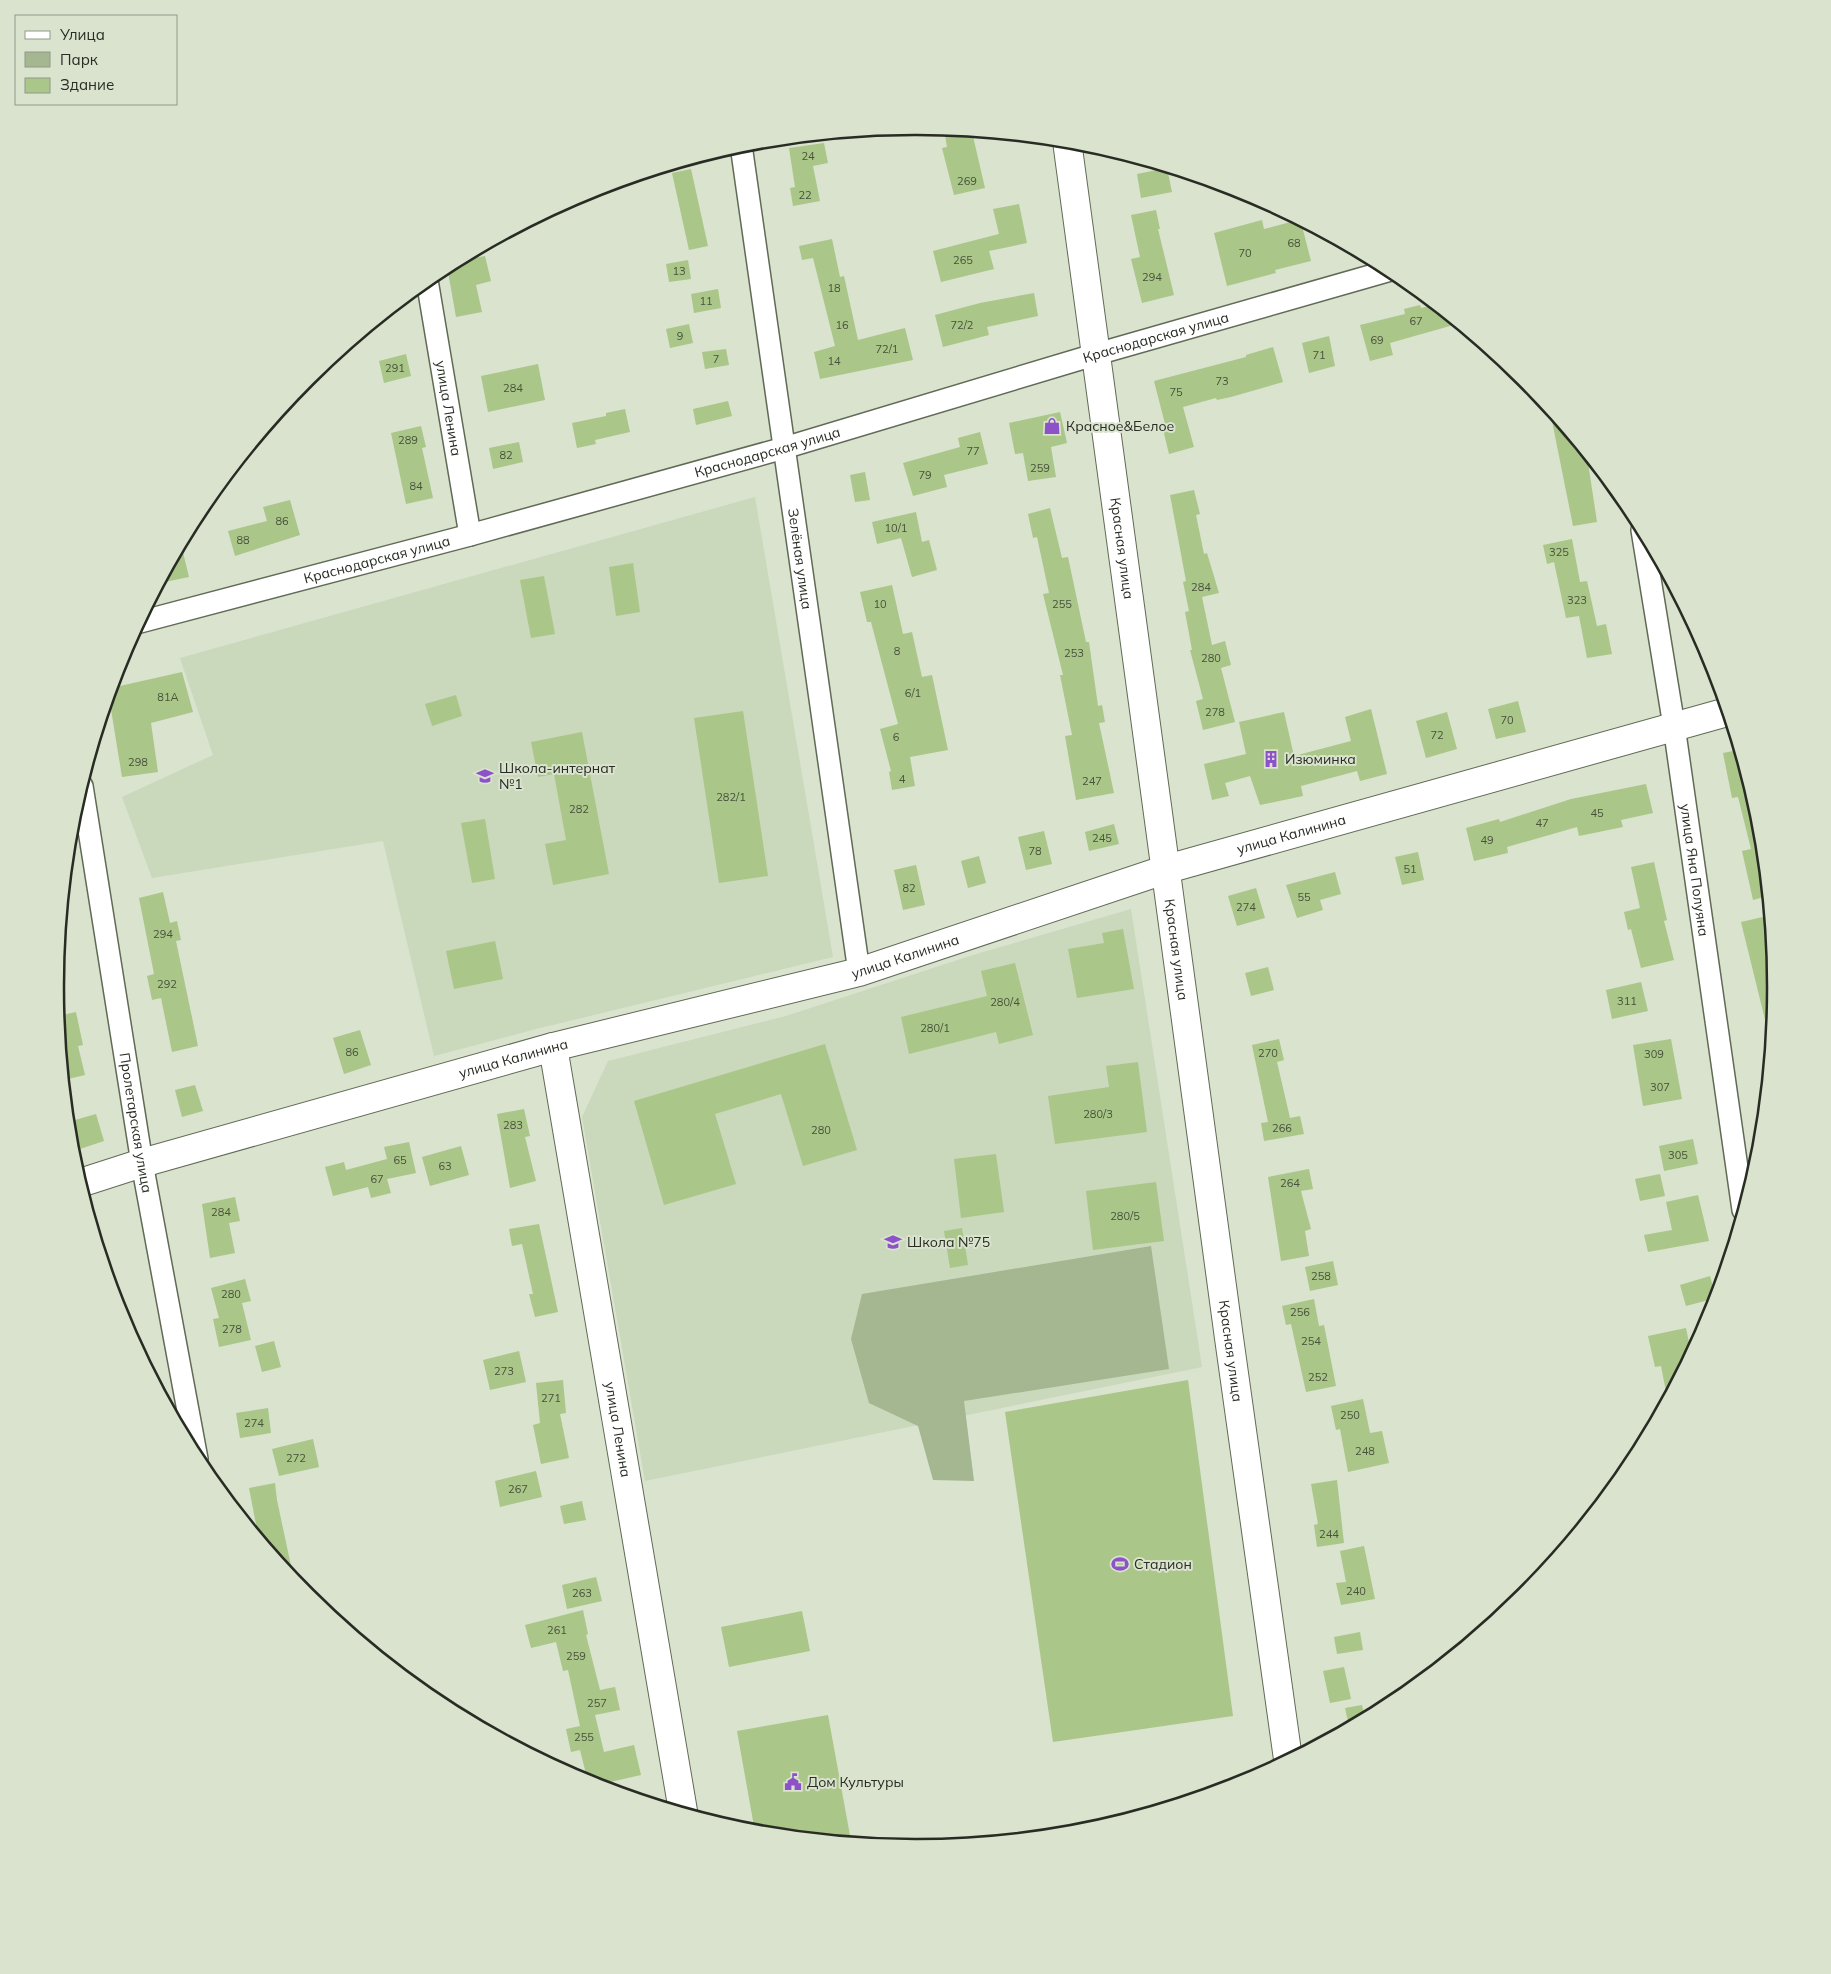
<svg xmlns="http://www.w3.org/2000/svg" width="1831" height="1974" viewBox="0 0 1831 1974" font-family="Mulish,sans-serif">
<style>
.built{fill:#cad8bc}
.green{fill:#a4b790}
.building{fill:#aac689}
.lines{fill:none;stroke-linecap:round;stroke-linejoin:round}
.street-casing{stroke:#606a56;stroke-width:24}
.secondary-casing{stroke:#606a56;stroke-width:30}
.street{stroke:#fff;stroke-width:21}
.secondary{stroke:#fff;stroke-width:28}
.labels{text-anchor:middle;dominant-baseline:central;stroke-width:4;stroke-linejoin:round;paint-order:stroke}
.number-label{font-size:11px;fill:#48523c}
.street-label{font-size:14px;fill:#282c23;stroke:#d9e3ce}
.poi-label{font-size:14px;fill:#282c23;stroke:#d9e3ce;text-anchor:start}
.rim{fill:none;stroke:#282c23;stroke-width:2.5}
</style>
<rect width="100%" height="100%" fill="#d9e3ce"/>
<g class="built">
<path d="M755,497l78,460 -297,72 -102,27 -51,-215 -231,37 -30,-81 91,-42 -33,-97z"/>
<path d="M1131,909l71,458 -557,114 -63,-364 26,-56 178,-45 187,-61z"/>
</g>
<path class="green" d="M1151,1246l18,123 -205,32 10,80 -41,-1 -15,-54 -49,-23 -18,-64 11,-45z"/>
<g class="building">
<path d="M944,129l28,3 13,56 -31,7 -12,-47 5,-1z"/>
<path d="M824,143l4,20 -15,3 7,35 -27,5 -3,-18 5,-1 -6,-39z"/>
<path d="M1167,168l5,24 -31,6 -4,-24z"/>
<path d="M691,169l17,77 -19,4 -17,-77z"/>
<path d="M1019,204l8,39 -38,8 5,18 -53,13 -8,-31 66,-17 -6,-25z"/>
<path d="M1156,210l4,19h-2l16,66 -32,8 -11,-44 9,-2 -9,-42z"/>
<path d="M1262,220l2,9 34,-9 3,2 10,39 -36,9 1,3 -49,13 -13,-53z"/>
<path d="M832,239l8,38 4,-1 14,64 47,-12 8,32 -93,19 -6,-27 21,-6 -22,-88 -11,2 -3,-14z"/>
<path d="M485,256l6,25 -15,4 6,27 -26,5 -9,-51 7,-4z"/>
<path d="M688,260l3,19 -22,3 -3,-18z"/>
<path d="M718,289l3,19 -27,5 -3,-19z"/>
<path d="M1034,293l4,23 -51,11 2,8 -46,12 -8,-32 45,-12z"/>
<path d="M1420,305l1,3 13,-3 23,19 -67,19 3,12 -23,6 -10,-36 45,-11 -1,-5z"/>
<path d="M689,324l4,19 -23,5 -4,-19z"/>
<path d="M1329,336l6,30 -26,7 -7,-30z"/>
<path d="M1273,347l10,35 -52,15 -14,3 -1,-2 -33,9 11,40 -25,7 -7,-29 3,-1 -11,-43 92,-24v-2z"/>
<path d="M726,349l3,16 -24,4 -3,-17z"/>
<path d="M406,354l5,22 -27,7 -5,-22z"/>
<path d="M538,364l7,36 -57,12 -7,-36z"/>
<path d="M728,401l4,15 -36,9 -3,-16z"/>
<path d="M625,409l5,23 -35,8 1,4 -19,4 -5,-25 34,-7v-3z"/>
<path d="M1550,411l37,45 10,66 -24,4z"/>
<path d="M1060,412l7,31 -16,4 5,30 -28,4 -5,-28 -8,1 -6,-31z"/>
<path d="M421,426l5,21 -4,1 11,50 -27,6 -15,-71z"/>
<path d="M980,432l8,32 -44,11 3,12 -34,9 -10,-33 57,-16 -2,-9z"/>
<path d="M519,442l4,20 -30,7 -4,-21z"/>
<path d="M865,472l5,28 -15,2 -5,-27z"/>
<path d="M1194,490l6,24 -4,1 8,39 3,-1 12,40 -17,4 10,48 13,-4 6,24 -10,3 14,54 -32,8 -7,-29 7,-2 -13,-49h2l-7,-38 4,-1 -6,-29 3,-1 -16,-86z"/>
<path d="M290,500l10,35 -65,21 -7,-25 39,-10 -4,-14z"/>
<path d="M1050,508l12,50 6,-1 18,85h3l9,64 4,-1 3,17 -6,1 15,70 -38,7 -11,-64 7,-1 -12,-60h3l-20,-81 6,-1 -12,-56 -4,1 -5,-24z"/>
<path d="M916,512l6,30 7,-2 8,30 -25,7 -11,-39 -24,6 -5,-22z"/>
<path d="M1572,539l8,43 7,-1 10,45 9,-2 6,30 -25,4 -8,-42 -13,2 -12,-56 -7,2 -4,-19z"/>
<path d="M181,544l8,33 -29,6 12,-21z"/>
<path d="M633,563l7,49 -24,4 -7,-49z"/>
<path d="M544,576l11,58 -24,4 -11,-58z"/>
<path d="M892,585l11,49 9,-2 10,45 10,-2 16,75 -38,7 5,29 -23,4 -3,-18 2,-1 -11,-42 18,-5 -27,-102h-4l-7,-30z"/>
<path d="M182,672l11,40 -42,11 7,49 -36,5 -13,-80 2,-9z"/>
<path d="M456,695l6,21 -30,10 -7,-22z"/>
<path d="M1518,701l8,31 -30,7 -8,-30z"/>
<path d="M1371,709l16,65 -27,7 -3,-10 -56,15 2,10 -43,9 -10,-29 -25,7 4,13 -17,4 -8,-36 42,-10 -7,-32 45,-10 10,44 57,-15 -6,-24z"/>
<path d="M743,711l25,165 -49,7 -25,-165z"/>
<path d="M1447,712l10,37 -31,9 -10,-37z"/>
<path d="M582,732l27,142 -56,11 -8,-41 21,-4 -12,-66 -16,3 -7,-35z"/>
<path d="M1738,750l22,69 7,77 -14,4 -11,-49 9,-2 -13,-52 -6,1 -9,-45z"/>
<path d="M1646,784l7,29 -32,7 2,7 -44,9 -2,-9 -70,20 1,6 -34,8 -8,-33 33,-9 1,3 71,-23z"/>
<path d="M485,819l10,60 -23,4 -11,-60z"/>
<path d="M1114,824l5,20 -30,7 -4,-19z"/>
<path d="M1044,831l8,33 -26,6 -8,-33z"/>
<path d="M1418,852l6,28 -22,5 -7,-28z"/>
<path d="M979,856l7,27 -18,5 -7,-27z"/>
<path d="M1654,862l13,58 -3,1 10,39 -33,8 -10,-39 -3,1 -4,-18 16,-4 -9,-41z"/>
<path d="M916,865l9,40 -22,5 -9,-40z"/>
<path d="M1335,872l6,22 -21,6 3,10 -26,8 -11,-33z"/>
<path d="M1256,888l9,30 -28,8 -9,-30z"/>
<path d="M163,892l7,31 7,-2 4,19 -5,1 22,105 -26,6 -11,-54 -9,2 -5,-24 7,-2 -15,-76z"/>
<path d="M1767,916l9,71 -5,48 -2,1 -28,-114z"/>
<path d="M1123,929l11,60 -57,9 -9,-49 36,-6 -2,-10z"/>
<path d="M495,941l8,38 -49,10 -8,-38z"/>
<path d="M1015,963l18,72 -34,9 -3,-12 -87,22 -8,-37 86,-21 -6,-25z"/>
<path d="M1268,967l6,23 -23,6 -6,-23z"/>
<path d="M1641,982l7,29 -36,8 -6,-29z"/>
<path d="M76,1012l7,33 -5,1 7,29 -21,5 -6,-64z"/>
<path d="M360,1030l11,35 -27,9 -11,-36z"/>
<path d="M1279,1039l5,21 -7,2 13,56 10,-2 4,18 -40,7 -3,-18 7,-1 -16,-77z"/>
<path d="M1671,1039l11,60 -39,7 -10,-61z"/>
<path d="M825,1044l32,106 -54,16 -22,-72 -66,20 21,70 -72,21 -30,-104z"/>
<path d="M1138,1062l9,70 -92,12 -7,-48 61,-9 -3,-21z"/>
<path d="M195,1085l8,26 -21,6 -7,-27z"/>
<path d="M524,1109l6,27 -5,1 11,44 -26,7 -13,-74z"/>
<path d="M96,1114l8,27 -33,11 -3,-30z"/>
<path d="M1693,1139l5,25 -34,7 -5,-25z"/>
<path d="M409,1142l7,31 -29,6 4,14 -20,5 -3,-11 -35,9 -8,-29 19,-5 2,8 41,-11 -3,-12z"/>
<path d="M461,1146l8,29 -39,11 -8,-29z"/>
<path d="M996,1154l8,58 -43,6 -7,-59z"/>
<path d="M1309,1169l4,20 -12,2 10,38 -6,2 4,25 -28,5 -13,-84z"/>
<path d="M1660,1174l5,22 -25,5 -5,-22z"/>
<path d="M1156,1182l8,59 -71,9 -7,-59z"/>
<path d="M1698,1195l11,46 -61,11 -4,-17 28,-5 -6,-28z"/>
<path d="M235,1197l5,24 -11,2 6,30 -25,5 -8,-54z"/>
<path d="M539,1224l19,88 -23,5 -6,-23h4l-11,-50 -10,2 -3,-17z"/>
<path d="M962,1228l6,37 -18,3 -6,-37z"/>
<path d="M1333,1261l5,24 -28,6 -5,-24z"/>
<path d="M1710,1276l6,22 -30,8 -6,-21z"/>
<path d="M245,1279l6,22 -9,2 9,37 -32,7 -6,-28 6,-1 -8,-30z"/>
<path d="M1314,1299l5,27 5,-1 12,61 -30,6 -15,-68 -5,1 -4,-19z"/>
<path d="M1686,1328l5,24 -24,45 -6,-31 -6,1 -7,-31z"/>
<path d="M274,1341l7,26 -19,5 -7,-26z"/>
<path d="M519,1351l7,31 -36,8 -7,-30z"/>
<path d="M563,1380l3,33 -6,1 9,44 -28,6 -8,-39 7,-2 -4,-40z"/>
<path d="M1188,1380l45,336 -180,26 -48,-330z"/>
<path d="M1363,1399l7,34 12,-2 7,32 -41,9 -8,-43 -4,1 -5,-24z"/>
<path d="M268,1408l3,25 -31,5 -4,-25z"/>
<path d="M313,1439l6,28 -40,9 -7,-27z"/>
<path d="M536,1471l6,26 -42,10 -5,-26z"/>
<path d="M1337,1480l7,63 -27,4 -3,-22 4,-1 -7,-40z"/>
<path d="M275,1483l2,17 17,80 -36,-45 -9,-47z"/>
<path d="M582,1501l4,19 -22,4 -4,-18z"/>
<path d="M1364,1546l11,53 -34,6 -5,-22 10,-1 -6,-31z"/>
<path d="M596,1577l6,24 -35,8 -5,-24z"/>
<path d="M583,1610l5,24 -2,1 14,55 15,-3 5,23 -25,5 9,37 30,-7 7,30 -44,10 -9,-3 -8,-32 -9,2 -5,-23 14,-3 -12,-56 -5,1 -7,-29 -25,6 -6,-23z"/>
<path d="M802,1611l8,40 -81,16 -8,-40z"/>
<path d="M1360,1632l3,18 -26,4 -3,-17z"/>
<path d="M1344,1667l7,32 -21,4 -7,-32z"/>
<path d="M1362,1705l3,13 -16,8 -4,-18z"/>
<path d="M828,1715l23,126 -96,-9 -18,-101z"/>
</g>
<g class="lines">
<g class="street-casing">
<g id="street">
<path id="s1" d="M741,145l118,827"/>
<path id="s2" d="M427,280l43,255"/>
<path id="s3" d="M1642,530l32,196 69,484"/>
<path id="s4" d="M140,622l330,-87 314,-87 313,-94 294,-84"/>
<path id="s5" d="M82,786l60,377 55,296"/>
</g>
</g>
<g class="secondary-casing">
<g id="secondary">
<path id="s6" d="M1067,141l162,1197 59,421"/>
<path id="s7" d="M553,1047l130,764"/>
<path id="s8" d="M80,1183l62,-20 411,-116 306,-75 308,-103 560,-157"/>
</g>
</g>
<use href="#street" class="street"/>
<use href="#secondary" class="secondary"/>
</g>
<defs>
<g id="shop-bare" transform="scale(1.35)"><path d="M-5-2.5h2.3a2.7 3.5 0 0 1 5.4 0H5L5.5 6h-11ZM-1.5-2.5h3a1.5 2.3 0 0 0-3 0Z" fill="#8e52c8" stroke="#d9e3ce" stroke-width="2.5" paint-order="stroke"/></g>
<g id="building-bare" transform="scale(1.35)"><path d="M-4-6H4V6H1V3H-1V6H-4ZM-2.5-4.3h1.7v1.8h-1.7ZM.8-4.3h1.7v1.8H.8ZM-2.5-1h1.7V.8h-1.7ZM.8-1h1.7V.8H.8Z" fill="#8e52c8" stroke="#d9e3ce" stroke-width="2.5" paint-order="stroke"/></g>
<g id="school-bare" transform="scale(1.35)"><path d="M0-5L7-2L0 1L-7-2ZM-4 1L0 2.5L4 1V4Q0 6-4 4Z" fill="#8e52c8" stroke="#d9e3ce" stroke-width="2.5" paint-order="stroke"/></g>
<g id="stadium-bare" transform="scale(1.35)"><path d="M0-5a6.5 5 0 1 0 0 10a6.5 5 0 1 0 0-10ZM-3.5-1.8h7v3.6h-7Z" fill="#8e52c8" stroke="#d9e3ce" stroke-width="2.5" paint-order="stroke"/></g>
<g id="civic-bare" transform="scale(1.35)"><path d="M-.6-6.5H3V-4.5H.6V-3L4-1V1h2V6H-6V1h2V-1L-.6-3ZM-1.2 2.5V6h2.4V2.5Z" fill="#8e52c8" stroke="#d9e3ce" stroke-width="2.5" paint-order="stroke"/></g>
</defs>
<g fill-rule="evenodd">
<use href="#shop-bare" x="1052" y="426"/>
<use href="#building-bare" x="1271" y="759"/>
<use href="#school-bare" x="485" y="776"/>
<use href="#school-bare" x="893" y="1242"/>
<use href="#stadium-bare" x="1120" y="1564"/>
<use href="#civic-bare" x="793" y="1782"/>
</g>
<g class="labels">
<g class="number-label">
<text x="808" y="156">24</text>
<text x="967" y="181">269</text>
<text x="805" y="195">22</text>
<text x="1294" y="243">68</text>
<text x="1245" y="253">70</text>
<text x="963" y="260">265</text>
<text x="679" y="271">13</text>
<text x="1152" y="277">294</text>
<text x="834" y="288">18</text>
<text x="706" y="301">11</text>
<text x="1416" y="321">67</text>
<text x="842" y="325">16</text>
<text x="962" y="325">72/2</text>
<text x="680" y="336">9</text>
<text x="1377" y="340">69</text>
<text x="887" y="349">72/1</text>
<text x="1319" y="355">71</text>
<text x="716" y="359">7</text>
<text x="834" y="361">14</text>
<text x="395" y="368">291</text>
<text x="1222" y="381">73</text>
<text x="513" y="388">284</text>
<text x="1176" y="392">75</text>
<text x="408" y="440">289</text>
<text x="973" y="451">77</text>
<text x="506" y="455">82</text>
<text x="1040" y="468">259</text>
<text x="925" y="475">79</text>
<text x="416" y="486">84</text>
<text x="282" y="521">86</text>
<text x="896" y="528">10/1</text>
<text x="243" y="540">88</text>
<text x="1559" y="552">325</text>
<text x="1201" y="587">284</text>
<text x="1577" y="600">323</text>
<text x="880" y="604">10</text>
<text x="1062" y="604">255</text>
<text x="897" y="651">8</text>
<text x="1074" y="653">253</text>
<text x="1211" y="658">280</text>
<text x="913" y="693">6/1</text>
<text x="168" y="697">81А</text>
<text x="1215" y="712">278</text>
<text x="1507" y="720">70</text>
<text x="1437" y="735">72</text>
<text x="896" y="737">6</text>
<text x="138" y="762">298</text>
<text x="902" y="779">4</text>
<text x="1092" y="781">247</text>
<text x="731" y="797">282/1</text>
<text x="579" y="809">282</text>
<text x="1597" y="813">45</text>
<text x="1542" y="823">47</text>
<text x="1102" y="838">245</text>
<text x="1487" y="840">49</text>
<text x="1035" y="851">78</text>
<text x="1410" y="869">51</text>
<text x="909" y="888">82</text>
<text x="1304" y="897">55</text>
<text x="1246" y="907">274</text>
<text x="163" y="934">294</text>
<text x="167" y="984">292</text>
<text x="1627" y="1001">311</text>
<text x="1005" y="1002">280/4</text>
<text x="935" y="1028">280/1</text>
<text x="352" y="1052">86</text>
<text x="1268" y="1053">270</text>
<text x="1654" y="1054">309</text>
<text x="1660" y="1087">307</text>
<text x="1098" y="1114">280/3</text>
<text x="513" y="1125">283</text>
<text x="1282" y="1128">266</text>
<text x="821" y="1130">280</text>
<text x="1678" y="1155">305</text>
<text x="400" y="1160">65</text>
<text x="445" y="1166">63</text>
<text x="377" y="1179">67</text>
<text x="1290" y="1183">264</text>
<text x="221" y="1212">284</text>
<text x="1125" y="1216">280/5</text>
<text x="1321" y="1276">258</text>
<text x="231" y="1294">280</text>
<text x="1300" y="1312">256</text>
<text x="232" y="1329">278</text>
<text x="1311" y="1341">254</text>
<text x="504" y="1371">273</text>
<text x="1318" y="1377">252</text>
<text x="551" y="1398">271</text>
<text x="1350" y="1415">250</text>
<text x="254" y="1423">274</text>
<text x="1365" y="1451">248</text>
<text x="296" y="1458">272</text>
<text x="518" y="1489">267</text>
<text x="1329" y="1534">244</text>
<text x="1356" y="1591">240</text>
<text x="582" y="1593">263</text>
<text x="557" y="1630">261</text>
<text x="576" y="1656">259</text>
<text x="597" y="1703">257</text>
<text x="584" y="1737">255</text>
</g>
<g class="street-label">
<text stroke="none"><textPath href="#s4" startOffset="1055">Краснодарская улица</textPath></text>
<text stroke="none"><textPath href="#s2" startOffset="130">улица Ленина</textPath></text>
<text stroke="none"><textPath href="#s4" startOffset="650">Краснодарская улица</textPath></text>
<text stroke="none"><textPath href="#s6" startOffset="411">Красная улица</textPath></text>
<text stroke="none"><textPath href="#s1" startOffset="418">Зелёная улица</textPath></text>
<text stroke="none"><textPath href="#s4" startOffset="245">Краснодарская улица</textPath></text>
<text stroke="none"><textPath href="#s8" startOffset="1261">улица Калинина</textPath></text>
<text stroke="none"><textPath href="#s3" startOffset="344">улица Яна Полуяна</textPath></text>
<text stroke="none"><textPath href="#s6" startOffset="816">Красная улица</textPath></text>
<text stroke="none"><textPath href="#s8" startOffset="856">улица Калинина</textPath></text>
<text stroke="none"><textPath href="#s8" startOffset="451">улица Калинина</textPath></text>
<text stroke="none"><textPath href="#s5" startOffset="341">Пролетарская улица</textPath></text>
<text stroke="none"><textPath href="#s6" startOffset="1221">Красная улица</textPath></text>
<text stroke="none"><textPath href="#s7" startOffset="388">улица Ленина</textPath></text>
</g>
<g class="poi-label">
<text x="1066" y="426">Красное&amp;Белое</text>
<text x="1285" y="759">Изюминка</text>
<text x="499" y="768">Школа-интернат<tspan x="499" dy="16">№1</tspan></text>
<text x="907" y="1242">Школа №75</text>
<text x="1134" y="1564">Стадион</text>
<text x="807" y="1782">Дом Культуры</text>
</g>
</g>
<path d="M0 0H1831V1974H0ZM915 135H916A851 851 0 0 1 1767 986V988A851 851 0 0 1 916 1839H915A851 851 0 0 1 64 988V986A851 851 0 0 1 915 135Z" fill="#d9e3ce" fill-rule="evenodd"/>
<path class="rim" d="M915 135H916A851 851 0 0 1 1767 986V988A851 851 0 0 1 916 1839H915A851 851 0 0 1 64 988V986A851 851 0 0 1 915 135Z"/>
<rect x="15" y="15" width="162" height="90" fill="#d9e3ce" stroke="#929a8a"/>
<rect x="25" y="31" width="25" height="8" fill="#ffffff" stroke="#929a8a"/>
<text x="60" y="40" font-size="15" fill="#282c23">Улица</text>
<rect x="25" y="52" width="25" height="15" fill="#a4b790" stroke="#929a8a"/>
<text x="60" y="65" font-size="15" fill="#282c23">Парк</text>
<rect x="25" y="78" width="25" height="15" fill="#aac689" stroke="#929a8a"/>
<text x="60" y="90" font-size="15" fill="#282c23">Здание</text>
</svg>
